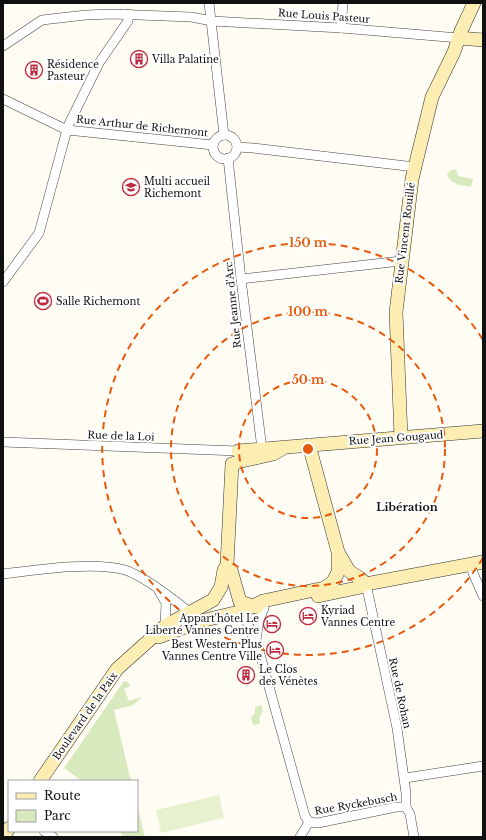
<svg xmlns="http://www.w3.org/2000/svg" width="486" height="840" viewBox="0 0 486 840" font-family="'Libre Baskerville',serif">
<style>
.green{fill:#d8e9be}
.pitch{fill:#e8f1cf}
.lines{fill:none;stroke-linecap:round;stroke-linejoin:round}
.street-casing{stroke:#434343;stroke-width:10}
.secondary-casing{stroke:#323232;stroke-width:14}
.street{stroke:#fff;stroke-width:9}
.secondary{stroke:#fcedb2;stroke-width:13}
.ring{fill:none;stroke:#e8590c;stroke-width:2;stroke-dasharray:7 5}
.labels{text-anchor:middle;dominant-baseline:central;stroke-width:4;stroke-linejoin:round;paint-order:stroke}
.street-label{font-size:10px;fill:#101010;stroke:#fff}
.poi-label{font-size:10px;fill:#101010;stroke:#fff;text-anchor:start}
.neighbourhood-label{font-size:11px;font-weight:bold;fill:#101010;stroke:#fff}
.centre{fill:#e8590c;stroke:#fff;stroke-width:2}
.ring-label{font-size:12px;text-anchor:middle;font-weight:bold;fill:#e8590c;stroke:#fff;stroke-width:4;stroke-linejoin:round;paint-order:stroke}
</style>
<rect width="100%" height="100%" fill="#fffcf4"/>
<g class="green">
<path d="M456,169l2,7 15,3 -2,8c-9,-2 -21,-2 -24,-13l4,-4z"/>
<path d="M124,681l4,1 2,4 -6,3 5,12 13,-4 -9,8 -19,5 17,71h-49l-18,-13z"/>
<path d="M262,705l1,6 -4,7 1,6 -7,1 -2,-8 4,-4v-6z"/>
<path d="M137,805l8,32h-23l-2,-6h17z"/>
</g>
<path class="pitch" d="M219,795l5,23 -63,15 -5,-23z"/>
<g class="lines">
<g class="street-casing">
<g id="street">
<path d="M209,3l15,132"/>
<path d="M341,28l2,-25"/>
<path d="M3,46l39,-26 44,-5 26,-1 79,3 21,4 129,7 118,10"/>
<path d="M3,99l64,31 146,15"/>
<circle cx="225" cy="147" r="12"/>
<path d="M237,147l16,1 162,19"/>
<path d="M228,158l13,121 21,170"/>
<path d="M241,279l160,-18"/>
<path d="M3,282l36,-49 29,-107 31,-63 29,-42 1,-7"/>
<path d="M3,442l235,9"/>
<path d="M471,564l2,9 10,23"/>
<path d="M3,574c32,-4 92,-13 122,-4 19,6 52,32 68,45"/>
<path d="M366,584l31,144 9,65v14"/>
<path d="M159,591l7,12 -1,23"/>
<path d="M243,611l8,22 5,7 49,176 4,6"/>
<path d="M256,640l3,-20 5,-12"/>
<path d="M405,778l78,-12"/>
<path d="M406,807l4,7 4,23"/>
<path d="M309,822l9,1 78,-16h10"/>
<path d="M44,831l9,6"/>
<path d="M300,837l9,-15"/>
</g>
</g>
<g class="secondary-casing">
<g id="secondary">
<path d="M459,38l24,2"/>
<path d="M401,437l-5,-125 16,-133 20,-82 22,-45 7,-21 13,-28"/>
<path d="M238,451l245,-20"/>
<path d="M339,554l10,17 12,8 5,5"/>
<path d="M227,565l4,5 9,32 17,5"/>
<path d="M318,596l43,-9 5,-3 117,-22"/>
<path d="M159,637l42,-16 42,-10 20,-10 61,-13 9,-6 5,-10v-20l-29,-107"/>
<path d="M40,781l77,-112 48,-43 48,-26 8,-13 3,-17 3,-5 5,-101 10,-3 31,-7 9,-5"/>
<path d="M3,837l6,-9"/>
</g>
</g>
<use href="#street" class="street"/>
<use href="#secondary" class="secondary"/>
</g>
<g class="ring">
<circle cx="308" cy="449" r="69"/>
<circle cx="308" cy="449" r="137"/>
<path d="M483 558A206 206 0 1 1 483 340"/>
</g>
<defs>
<g id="building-ring" transform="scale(0.9)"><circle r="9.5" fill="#fff" stroke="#be2b3f" stroke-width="1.5"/><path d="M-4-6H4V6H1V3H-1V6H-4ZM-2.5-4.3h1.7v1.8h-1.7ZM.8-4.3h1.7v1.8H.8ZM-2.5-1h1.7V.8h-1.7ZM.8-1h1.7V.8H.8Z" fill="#be2b3f"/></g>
<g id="school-ring" transform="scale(0.9)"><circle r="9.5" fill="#fff" stroke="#be2b3f" stroke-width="1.5"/><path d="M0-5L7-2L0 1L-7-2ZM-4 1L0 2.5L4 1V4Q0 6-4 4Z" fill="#be2b3f"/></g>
<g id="stadium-ring" transform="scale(0.9)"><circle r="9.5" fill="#fff" stroke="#be2b3f" stroke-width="1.5"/><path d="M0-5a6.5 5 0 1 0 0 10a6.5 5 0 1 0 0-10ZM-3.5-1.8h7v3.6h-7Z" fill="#be2b3f"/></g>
<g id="hotel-ring" transform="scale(0.9)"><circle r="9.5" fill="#fff" stroke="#be2b3f" stroke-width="1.5"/><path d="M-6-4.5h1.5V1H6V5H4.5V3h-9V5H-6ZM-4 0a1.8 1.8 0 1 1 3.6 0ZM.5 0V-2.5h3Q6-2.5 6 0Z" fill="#be2b3f"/></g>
</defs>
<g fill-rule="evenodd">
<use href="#building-ring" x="139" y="59"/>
<use href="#building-ring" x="34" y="70"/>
<use href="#school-ring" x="131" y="187"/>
<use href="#stadium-ring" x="43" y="301"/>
<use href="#hotel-ring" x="308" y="616"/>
<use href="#hotel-ring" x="272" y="624"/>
<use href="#hotel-ring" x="275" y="650"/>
<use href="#building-ring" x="246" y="675"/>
</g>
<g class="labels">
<g class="street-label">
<text transform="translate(324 16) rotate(4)">Rue Louis Pasteur</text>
<text transform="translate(142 126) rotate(6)">Rue Arthur de Richemont</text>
<text transform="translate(405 233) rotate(-83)">Rue Vincent Rouillé</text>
<text transform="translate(233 305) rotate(-96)">Rue Jeanne d'Arc</text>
<text transform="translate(121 436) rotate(2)">Rue de la Loi</text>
<text transform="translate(396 438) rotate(-4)">Rue Jean Gougaud</text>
<text transform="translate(400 693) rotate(78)">Rue de Rohan</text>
<text transform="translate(85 716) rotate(-55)">Boulevard de la Paix</text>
<text transform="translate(356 804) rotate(-10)">Rue Ryckebusch</text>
</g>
<g class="poi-label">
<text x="152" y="59">Villa Palatine</text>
<text x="47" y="64">Résidence<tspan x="47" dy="12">Pasteur</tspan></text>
<text x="144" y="181">Multi accueil<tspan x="144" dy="12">Richemont</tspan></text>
<text x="56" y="301">Salle Richemont</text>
<text x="321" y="610">Kyriad<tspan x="321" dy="12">Vannes Centre</tspan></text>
<text x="259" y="618" text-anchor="end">Appart'hôtel Le<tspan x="259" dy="12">Liberté Vannes Centre</tspan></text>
<text x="262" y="644" text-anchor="end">Best Western Plus<tspan x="262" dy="12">Vannes Centre Ville</tspan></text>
<text x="259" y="669">Le Clos<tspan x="259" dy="12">des Vénètes</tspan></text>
</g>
<g class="neighbourhood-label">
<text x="407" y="507">Libération</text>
</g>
</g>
<circle cx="308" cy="449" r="6" class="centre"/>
<g class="ring-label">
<text x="308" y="247">150 m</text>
<text x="308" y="316">100 m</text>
<text x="308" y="384">50 m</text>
</g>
<rect width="486" height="840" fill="none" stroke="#101010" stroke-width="8"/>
<rect x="8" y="780" width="130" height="52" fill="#ffffff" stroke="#9f9f9f"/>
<rect x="16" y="793" width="20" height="6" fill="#fcedb2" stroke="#9f9f9f"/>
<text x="44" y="800" font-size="12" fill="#101010">Route</text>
<rect x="16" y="810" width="20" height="12" fill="#d8e9be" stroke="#9f9f9f"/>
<text x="44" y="820" font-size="12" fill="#101010">Parc</text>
</svg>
